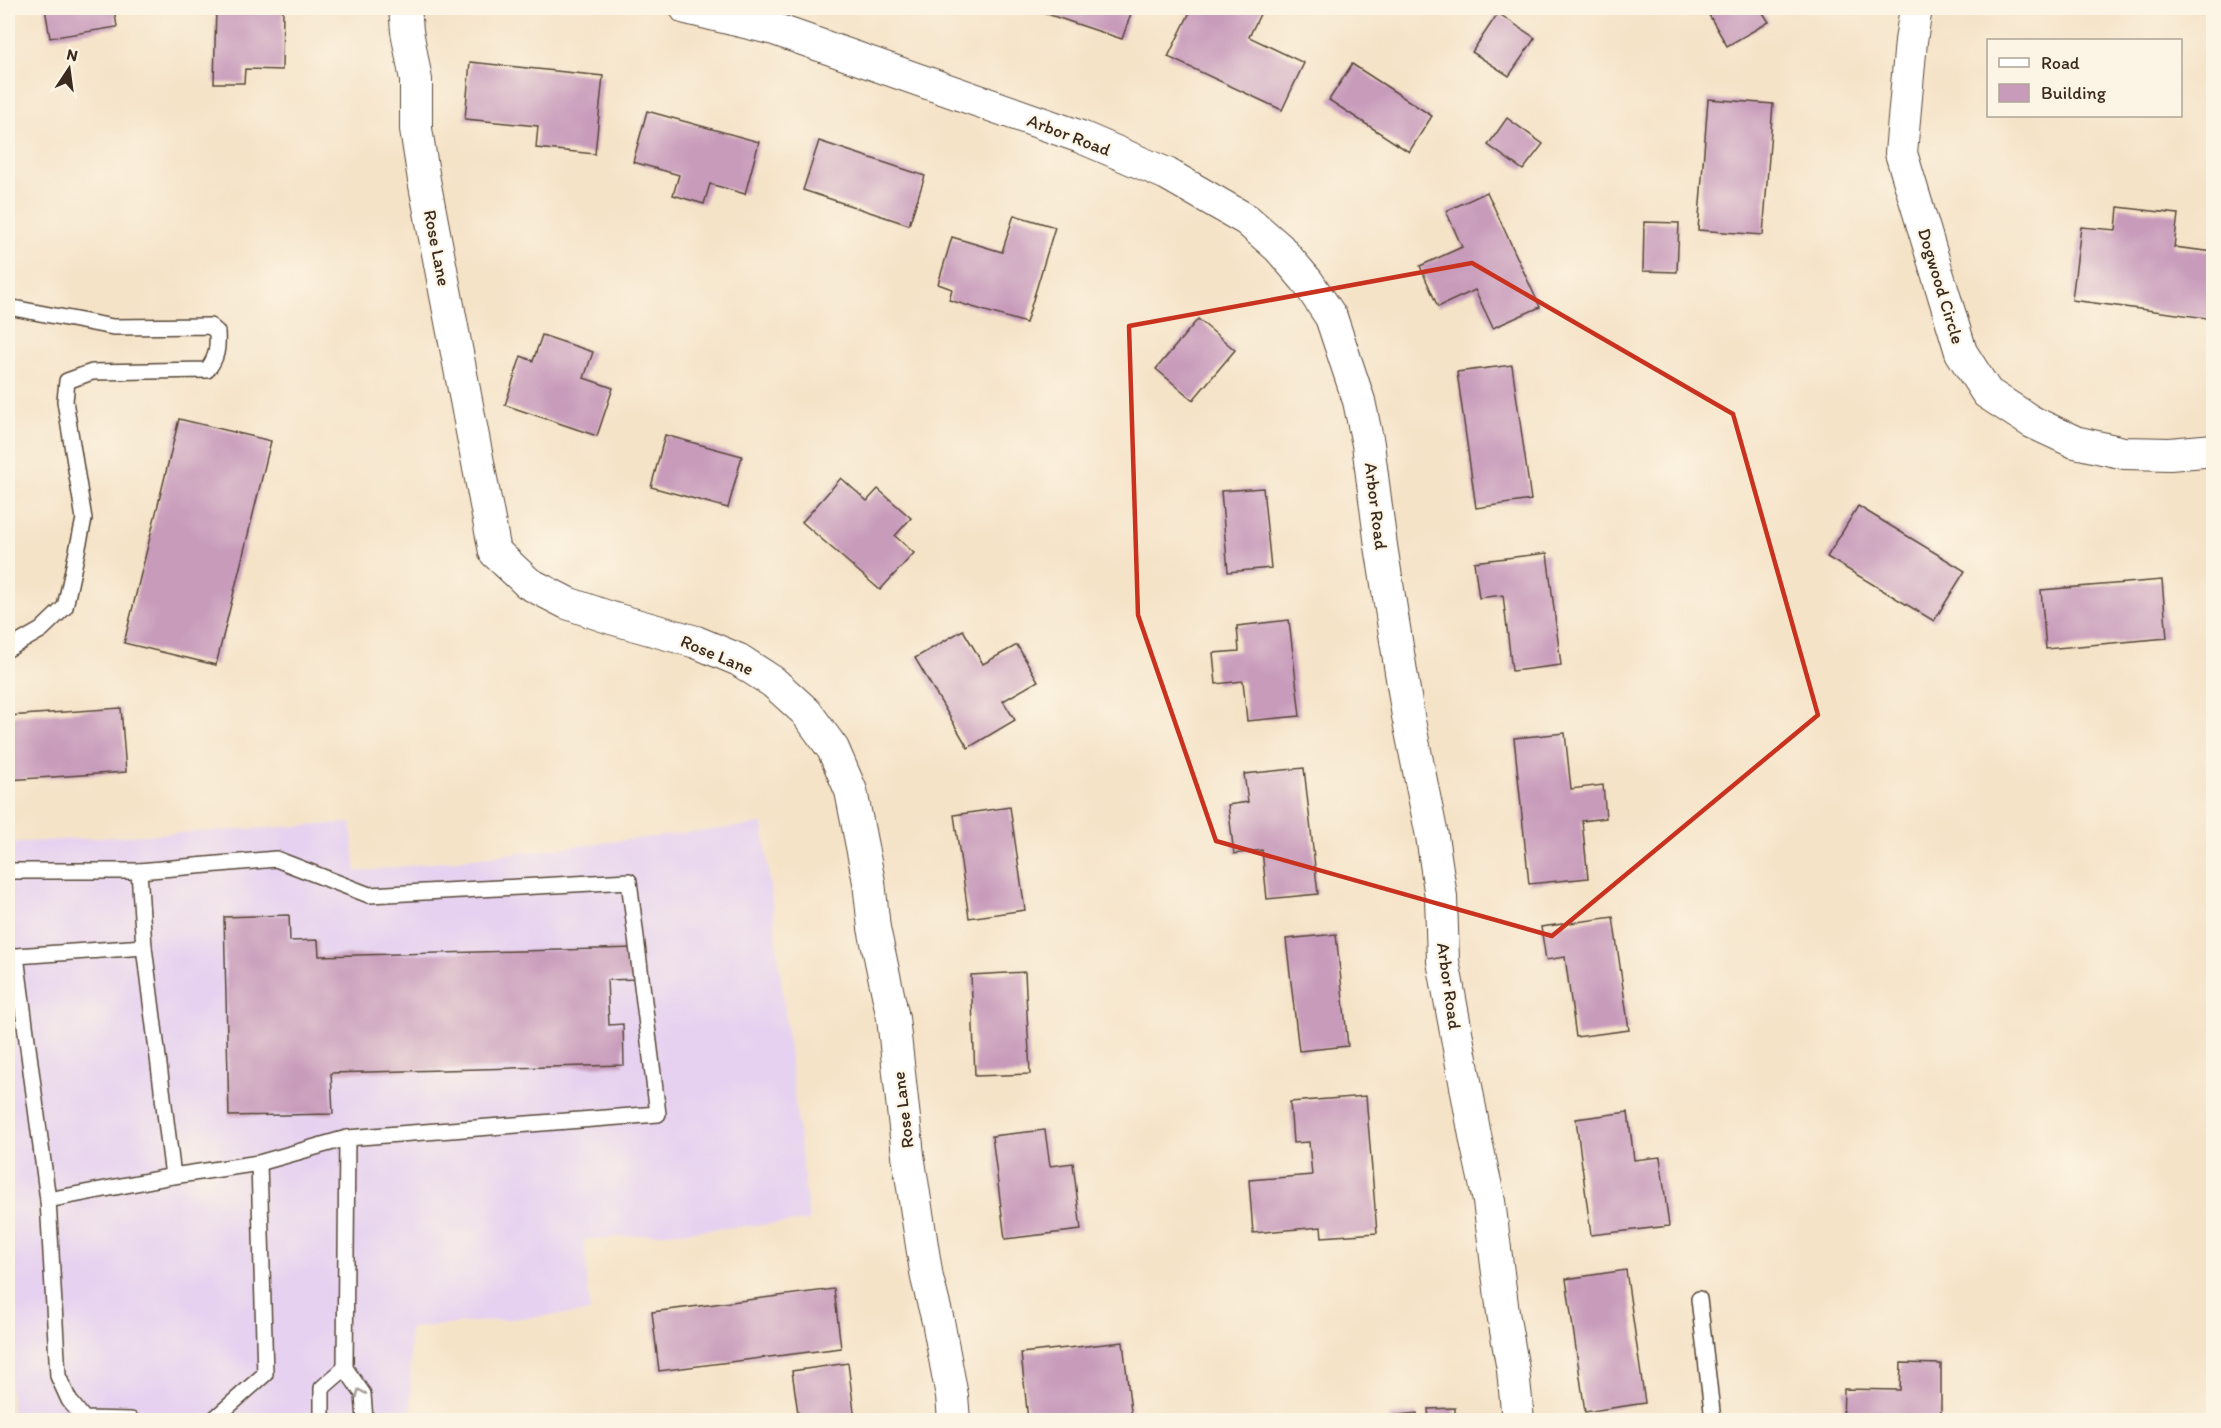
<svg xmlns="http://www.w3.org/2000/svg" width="2221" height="1428" viewBox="0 0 2221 1428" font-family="Itim,sans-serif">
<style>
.built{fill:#e6d2f0}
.building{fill:#c89bbb}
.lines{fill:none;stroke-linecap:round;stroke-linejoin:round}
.lane-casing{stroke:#574638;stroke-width:18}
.street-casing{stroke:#574638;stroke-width:34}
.lane{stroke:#fff;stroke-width:15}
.street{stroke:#fff;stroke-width:32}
.oneway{stroke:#a79f9a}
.marked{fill:none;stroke:#c8321e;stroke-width:4.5;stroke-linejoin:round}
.labels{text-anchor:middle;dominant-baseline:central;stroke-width:4.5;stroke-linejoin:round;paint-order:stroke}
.street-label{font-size:18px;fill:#3b2a1e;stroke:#fcf5e5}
</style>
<rect width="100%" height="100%" fill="#fcf5e5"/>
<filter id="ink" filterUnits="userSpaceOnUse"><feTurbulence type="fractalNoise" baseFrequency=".0167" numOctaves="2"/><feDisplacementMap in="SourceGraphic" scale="12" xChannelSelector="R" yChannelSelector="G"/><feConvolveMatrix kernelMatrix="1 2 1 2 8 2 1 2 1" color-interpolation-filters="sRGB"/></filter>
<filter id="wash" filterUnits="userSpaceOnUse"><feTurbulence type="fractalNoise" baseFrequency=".008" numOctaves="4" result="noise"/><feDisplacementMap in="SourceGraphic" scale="24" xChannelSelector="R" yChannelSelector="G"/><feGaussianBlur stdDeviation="1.35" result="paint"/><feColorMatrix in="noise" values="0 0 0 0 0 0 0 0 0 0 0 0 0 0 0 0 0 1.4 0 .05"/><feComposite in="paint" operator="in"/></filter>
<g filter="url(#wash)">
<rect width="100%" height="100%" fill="#f5e3c8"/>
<path class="built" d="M351,823l5,49 407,-48 46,397 -225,19 6,72 -181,16 3,92h-399l-5,-56v-521z"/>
<g id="blocks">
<g class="building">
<path d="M45,8h69l3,19 -67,11z"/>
<path d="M216,8h67l-1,62 -37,-1 -1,14h-30z"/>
<path d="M1029,8h104l-11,31z"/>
<path d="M1192,8h71l-14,29 55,26 -22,47 -114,-53z"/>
<path d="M1705,8h55l9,14 -42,24z"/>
<path d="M1498,13l37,25 -26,38 -37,-24z"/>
<path d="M470,62l133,14 -8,78 -59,-6 2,-22 -73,-7z"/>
<path d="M1352,64l80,52 -23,36 -80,-52z"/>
<path d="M1708,99l65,5 -10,131 -65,-5z"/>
<path d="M647,111l112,31 -14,52 -35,-10 -6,20 -31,-9 6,-20 -46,-13z"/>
<path d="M1507,118l36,26 -20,26 -35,-25z"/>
<path d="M819,141l106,35 -16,49 -106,-35z"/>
<path d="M1487,192l53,115 -47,21 -18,-38 -37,17 -18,-41 42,-19 -16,-36z"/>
<path d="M2118,207l60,7 -4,33 40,5v67l-142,-19 9,-73 35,3z"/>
<path d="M1014,215l41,12 -29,96 -77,-23 3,-11 -14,-5 14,-47 50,15z"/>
<path d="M1644,222l35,1 -2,49 -34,-1z"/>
<path d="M1198,319l37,31 -42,50 -37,-31z"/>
<path d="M542,335l51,17 -9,26 29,10 -16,48 -92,-31 16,-49 12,5z"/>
<path d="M1512,365l19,135 -55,8 -19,-136z"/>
<path d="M179,419l92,22 -55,224 -92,-22z"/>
<path d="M665,435l77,21 -14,52 -77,-21z"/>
<path d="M841,478l26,23 11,-12 33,29 -16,18 19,17 -34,37 -78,-68z"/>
<path d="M1263,488l8,80 -43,4 -7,-81z"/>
<path d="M1858,506l107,65 -31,50 -107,-64z"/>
<path d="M1547,553l14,112 -49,6 -9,-76 -24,3 -5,-36z"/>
<path d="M2162,580l5,58 -121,11 -5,-59z"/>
<path d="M1289,620l11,96 -53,5 -4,-40 -27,3 -3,-31 26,-2 -2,-25z"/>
<path d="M963,630l20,34 34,-19 21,36 -35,20 12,19 -47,28 -53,-90z"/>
<path d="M121,708l5,64 -118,8v-64z"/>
<path d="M1565,733l6,56 32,-4 3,33 -24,3 6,57 -59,6 -15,-146z"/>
<path d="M1304,768l14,126 -51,5 -5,-49 -28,4 -6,-49 20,-3 -4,-28z"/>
<path d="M1010,807l15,103 -56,8 -15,-103z"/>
<path d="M289,915l1,26 28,-1 1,16 318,-8 1,31 -31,1 2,45 14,-1 1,41 -293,8 2,41 -104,2 -5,-199z"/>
<path d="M1613,917l16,113 -53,7 -11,-80 -19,3 -5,-33z"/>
<path d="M1336,934l12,112 -49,5 -13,-112z"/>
<path d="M1025,972l5,102 -55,2 -4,-101z"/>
<path d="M1366,1096l11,137 -55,4 -1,-10 -68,6 -4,-53 63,-5 -3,-33 -16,1 -3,-41z"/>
<path d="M1628,1112l6,48 26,-3 9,69 -78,9 -15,-116z"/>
<path d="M1045,1130l5,36 23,-3 8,67 -76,9 -13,-103z"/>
<path d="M1626,1270l19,133 -60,9 -19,-133z"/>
<path d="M834,1289l7,59 -182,23 -7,-59z"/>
<path d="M1123,1342l9,78h-104l-7,-67z"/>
<path d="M848,1363l7,57h-56l-7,-49z"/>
<path d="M1901,1363l40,1v56h-98l1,-31 56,1z"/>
<path d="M1455,1408v12h-26l-1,-11z"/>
<path d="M1417,1413v7h-28v-4z"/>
</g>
</g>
</g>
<g filter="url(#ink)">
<use href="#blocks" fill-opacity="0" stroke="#574638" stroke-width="1.5"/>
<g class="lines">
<g class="lane-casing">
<g id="lane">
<path d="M8,307l105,20 97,-1 7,6c1,16 0,26 -10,38l-115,2 -25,9 -2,20 19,118 -19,88 -24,23 -33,19"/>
<path d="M8,871h131"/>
<path d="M144,947l-128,9 32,244 125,-24"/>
<path d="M347,1138l-88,25 -86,13 -29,-229 -5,-76 137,-12 93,36 260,-14 29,233 -311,24 -2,230 18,26 2,26"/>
<path d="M48,1200l10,176 11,24 15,19 47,1"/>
<path d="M1699,1299l14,121"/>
<path d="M213,1420l52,-46 -6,-211"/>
<path d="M322,1420v-32l23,-20"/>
</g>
</g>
<g class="street-casing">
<g id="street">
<path d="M405,8l2,23 9,49v49l8,51 71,372 33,31 39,20 44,15 85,24 43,18 34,22 33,30 27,37 18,42 18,91 5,46 19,90 15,137 19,123 11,43 14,75 2,24"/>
<path d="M686,8l88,21 307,108 86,37 80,46 32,28 28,33 24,36 28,84 9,43 13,102 27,170 24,120 9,61 2,64 33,180 13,60 14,112 10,57 5,50"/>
<path d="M1916,8l-5,33 -10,112 60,199 26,41 45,29 43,20 49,11 46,1 44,-4"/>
</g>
</g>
<use href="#lane" class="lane"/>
<use href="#street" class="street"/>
</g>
<defs><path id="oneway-chevron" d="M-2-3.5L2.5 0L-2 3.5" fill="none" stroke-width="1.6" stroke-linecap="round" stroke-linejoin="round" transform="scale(1.5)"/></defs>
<use class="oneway" href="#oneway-chevron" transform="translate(360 1393) rotate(-114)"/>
</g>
<path class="marked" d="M1472,263l261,151 85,301 -266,221 -336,-95 -78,-226 -9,-289z"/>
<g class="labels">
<g class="street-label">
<text transform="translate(1069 135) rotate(21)">Arbor Road</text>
<text transform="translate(437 248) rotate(79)">Rose Lane</text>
<text transform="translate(1941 286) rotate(73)">Dogwood Circle</text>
<text transform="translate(1376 506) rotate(83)">Arbor Road</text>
<text transform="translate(717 655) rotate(23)">Rose Lane</text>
<text transform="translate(1449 986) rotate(82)">Arbor Road</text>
<text transform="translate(903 1110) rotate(-97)">Rose Lane</text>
</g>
</g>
<rect width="2221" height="1428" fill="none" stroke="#fcf5e5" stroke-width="30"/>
<rect x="1987" y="39" width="195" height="78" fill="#fcf5e5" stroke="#afa495" stroke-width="1.5"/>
<rect x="1999" y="58" width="30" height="9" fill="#ffffff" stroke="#afa495" stroke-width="1.5"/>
<text x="2041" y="69" font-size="18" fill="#3b2a1e">Road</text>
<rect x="1999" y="84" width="30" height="18" fill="#c89bbb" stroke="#afa495" stroke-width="1.5"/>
<text x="2041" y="99" font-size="18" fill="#3b2a1e">Building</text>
<g transform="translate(69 69) rotate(13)" stroke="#fcf5e5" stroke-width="4.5" paint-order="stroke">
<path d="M0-4.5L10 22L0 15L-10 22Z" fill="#3b2a1e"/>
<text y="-9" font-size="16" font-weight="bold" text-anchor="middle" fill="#3b2a1e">N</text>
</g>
</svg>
